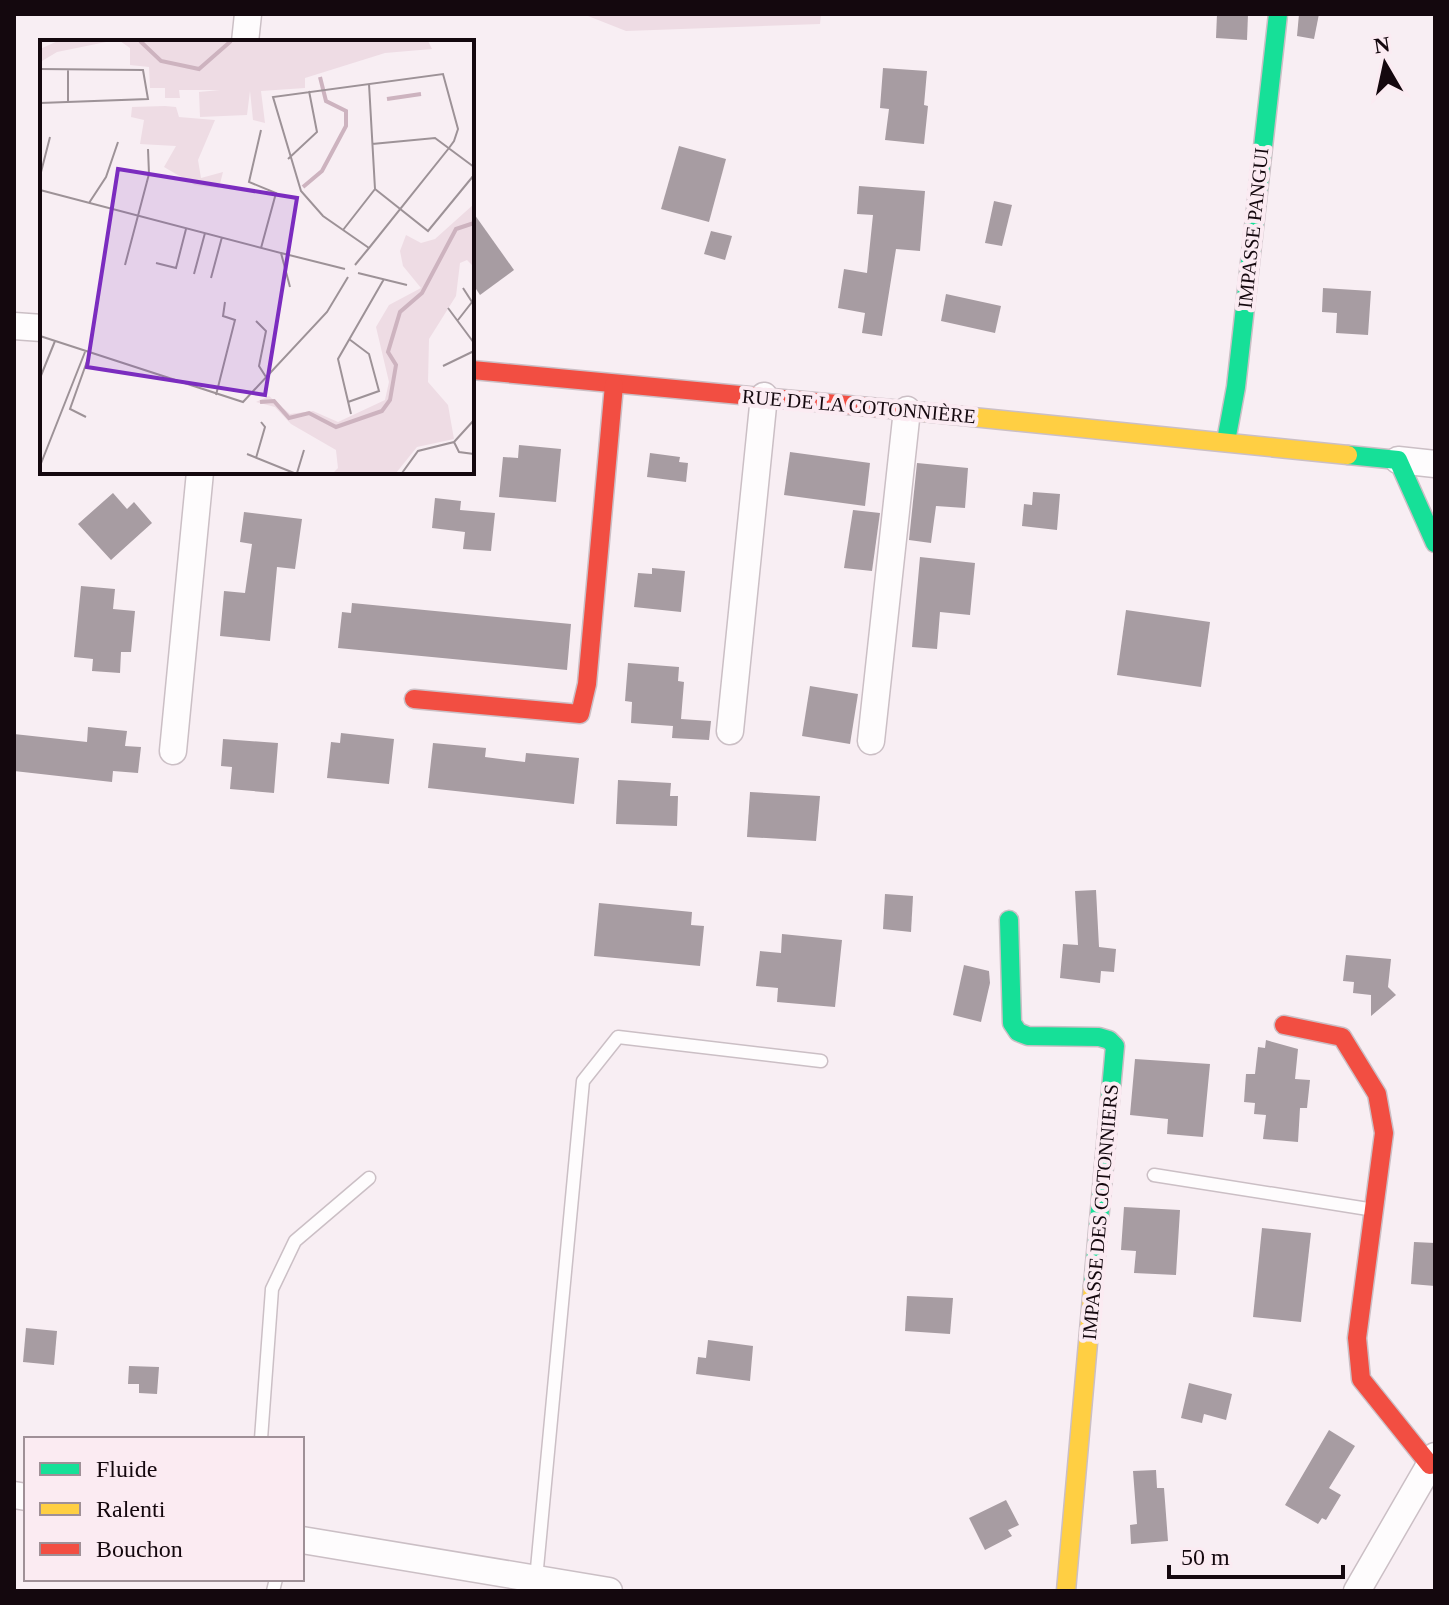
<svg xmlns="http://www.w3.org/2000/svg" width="1449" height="1605" viewBox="0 0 1449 1605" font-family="'Times New Roman',serif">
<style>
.green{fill:#eedce4}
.building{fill:#a79ca2}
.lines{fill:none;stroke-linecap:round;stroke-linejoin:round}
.lane-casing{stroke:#cbbfc5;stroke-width:15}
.street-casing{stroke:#cbbfc5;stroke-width:29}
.fast-casing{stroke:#cbbfc5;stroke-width:21}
.slow-casing{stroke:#cbbfc5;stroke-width:21}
.jam-casing{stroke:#cbbfc5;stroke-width:21}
.lane{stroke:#fefcfd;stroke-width:12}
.street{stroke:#fefcfd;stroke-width:26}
.fast{stroke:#16e098;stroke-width:18}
.slow{stroke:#ffcf43;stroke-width:18}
.jam{stroke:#f24e42;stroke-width:18}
.labels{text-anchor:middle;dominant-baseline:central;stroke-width:8;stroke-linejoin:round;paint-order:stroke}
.street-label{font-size:20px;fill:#14080e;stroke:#fbebf2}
.inset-river{fill:none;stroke:#cdb3bf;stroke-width:4}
.inset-road{fill:none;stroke:#9d9297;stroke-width:2}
.view{fill:#7b2cbf;fill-opacity:0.15;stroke:#7b2cbf;stroke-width:4}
.inset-edge{fill:none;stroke:#14080e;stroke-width:4}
</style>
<rect width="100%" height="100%" fill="#f8eef3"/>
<path class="green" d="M583,14h238l-1,10 -194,7z"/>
<g class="building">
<path d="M1217,14h31l-1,26 -31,-2z"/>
<path d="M1299,14h20l-5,25 -17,-3z"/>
<path d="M883,68l44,3 -3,34 4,1 -4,38 -39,-4 4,-31 -9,-1z"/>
<path d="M679,146l47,13 -17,63 -48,-13z"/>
<path d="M859,186l66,5 -5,60 -24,-2 -14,87 -20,-3 3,-20 -27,-5 6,-39 23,4 6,-58 -16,-1z"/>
<path d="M994,201l18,4 -10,41 -17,-3z"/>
<path d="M472,211l42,59 -34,25 -8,-12z"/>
<path d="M711,231l21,5 -7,24 -21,-6z"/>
<path d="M1323,288l48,3 -3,44 -32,-2 1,-20 -15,-1z"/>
<path d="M946,294l55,12 -6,27 -54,-12z"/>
<path d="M519,445l42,4 -5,53 -57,-5 4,-40 15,1z"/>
<path d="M790,452l80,11 -5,43 -81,-11z"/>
<path d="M650,453l30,4 -1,5 9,1 -2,19 -39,-5z"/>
<path d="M917,463l51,5 -3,40 -29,-2 -5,37 -22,-3z"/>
<path d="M1033,492l27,2 -3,36 -35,-4 2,-22 8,1z"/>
<path d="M113,493l14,16 7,-7 18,21 -41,37 -33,-36z"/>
<path d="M435,498l26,3 -1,9 35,3 -4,38 -28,-2 2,-17 -33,-4z"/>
<path d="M853,510l27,3 -8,58 -28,-3z"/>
<path d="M244,512l58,7 -7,50 -18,-2 -7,74 -50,-5 4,-45 21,2 7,-49 -12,-2z"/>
<path d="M920,557l55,6 -5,52 -30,-3 -3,37 -25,-2z"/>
<path d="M652,568l33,3 -4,41 -47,-5 4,-34 14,1z"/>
<path d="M81,586l34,3 -2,20 22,2 -4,41h-10l-1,21 -28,-2 1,-12 -19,-2z"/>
<path d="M352,603l219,21 -4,46 -229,-22 4,-36 9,1z"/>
<path d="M1126,610l84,12 -9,65 -84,-12z"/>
<path d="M628,663l51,4 -1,14 6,1 -3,37 30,2 -2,19 -37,-2 1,-12 -42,-3 1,-21 -7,-1z"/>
<path d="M810,686l48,8 -8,50 -48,-8z"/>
<path d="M88,727l39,4 -2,15 16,1 -3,26 -25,-2 -1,11 -98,-11v-37l73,8z"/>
<path d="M341,733l53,6 -5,45 -62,-6 4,-36 9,1z"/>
<path d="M223,739l55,4 -4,50 -44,-4 2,-22 -11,-1z"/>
<path d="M433,743l53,5 -1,9 40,5 1,-9 53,5 -5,46 -146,-16z"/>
<path d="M618,780l53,3 -1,13h8l-1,30 -61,-2z"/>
<path d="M750,792l70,4 -4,45 -69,-4z"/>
<path d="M1096,890l3,57 17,2 -2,23 -13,-1 -1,12 -40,-5 3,-34 15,1 -3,-54z"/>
<path d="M885,894l28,2 -2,36 -28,-3z"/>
<path d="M599,903l93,9 -1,13 13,1 -4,40 -106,-10z"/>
<path d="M782,934l60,6 -7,67 -58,-5 1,-14 -22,-2 4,-35 21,2z"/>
<path d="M1346,955l45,4 -3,28 8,8 -25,21v-21l-18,-2 1,-11 -11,-1z"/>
<path d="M964,965l25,6 1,12 -9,39 -28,-7z"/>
<path d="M1266,1040l32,9 -3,30 15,1 -3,28h-7l-2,34 -35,-3 3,-24 -12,-1 1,-11 -11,-1 2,-28h9l3,-27 7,1z"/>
<path d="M1135,1059l75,5 -7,73 -36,-3 1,-15 -38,-4z"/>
<path d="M1124,1207l56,3 -4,65 -42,-2 2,-22 -15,-1z"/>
<path d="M1262,1228l49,5 -10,89 -48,-5z"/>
<path d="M1414,1242l21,1v43l-24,-2z"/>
<path d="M907,1296l46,2 -3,36 -45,-3z"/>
<path d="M26,1328l31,3 -3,34 -31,-3z"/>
<path d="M708,1340l45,6 -3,35 -54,-7 2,-17 8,1z"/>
<path d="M129,1366l30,1 -2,27 -18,-1v-9h-11z"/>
<path d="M1189,1383l43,11 -6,26 -22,-6 -2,9 -21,-5z"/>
<path d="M1329,1430l26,16 -26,42 12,7 -15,25 -4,-2 -4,6 -33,-19z"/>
<path d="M1156,1470l1,18h7l4,53 -37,3 -1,-19 7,-1 -4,-53z"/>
<path d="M1006,1500l13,25 -11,5 4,6 -27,14 -16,-32z"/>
</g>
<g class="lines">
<g class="lane-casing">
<g id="lane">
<path d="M1154,1175l214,34"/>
<path d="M261,1439l11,-150 23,-48 74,-63"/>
<path d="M536,1579l47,-498 35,-44 203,24"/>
<path d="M273,1591l3,-12"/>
</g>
</g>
<g class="street-casing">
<g id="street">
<path d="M245,42l3,-28"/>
<path d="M14,326l28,2"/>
<path d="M1398,460l37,4"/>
<path d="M730,731l34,-335"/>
<path d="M871,741l36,-331"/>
<path d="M173,751l27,-279"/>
<path d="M14,1495l12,2"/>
<path d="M302,1540l307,51"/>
<path d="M1357,1591l78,-135"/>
</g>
</g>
<g class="fast-casing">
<g id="fast">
<path d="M1226,441l10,-54 42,-373"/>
<path d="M1348,455l50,5 37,83"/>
<path d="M1009,920l3,103 6,9 10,4 71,1 10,3 6,6 -22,240"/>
</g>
</g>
<g class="slow-casing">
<g id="slow">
<path d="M923,412l425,43"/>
<path d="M1066,1591l27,-305"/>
</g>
</g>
<g class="jam-casing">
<g id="jam">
<path d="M472,370l451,42"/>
<path d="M414,699l166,15 7,-30 27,-299"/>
<path d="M1284,1025l58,12 35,57 7,39 -27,205 4,41 69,86"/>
</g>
</g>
<use href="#lane" class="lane"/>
<use href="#street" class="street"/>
<use href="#fast" class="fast"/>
<use href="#slow" class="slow"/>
<use href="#jam" class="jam"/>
</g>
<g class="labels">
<g class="street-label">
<text transform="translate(1253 228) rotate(-84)">IMPASSE PANGUI</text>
<text transform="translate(859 406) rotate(5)">RUE DE LA COTONNIÈRE</text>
<text transform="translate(1100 1212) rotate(-85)">IMPASSE DES COTONNIERS</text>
</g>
</g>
<g transform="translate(40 40)">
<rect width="434" height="434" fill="#f8eef3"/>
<path d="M18,1h53l-54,11 -15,9 -2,-12zM80,1h308l4,8 -47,4 -80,25v10l-44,3 4,32 -12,-3 -3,-29 -3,24 -47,2 -1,-25 21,-2h-41l1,8h-15v-10h-15l-1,-21 -19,-2v-17zM125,66l11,1 3,10 36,3 -17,40 3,18 22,-6 -4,16 -24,-3 -31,-18 12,-21 -36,-2 4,-24 -13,-3 1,-10zM434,164v63l-7,-7 -7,3 -4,33 -27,43 -1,43 20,23 6,34 -37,8 -21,26h-63l5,-5 -2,-18 -45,-26 -16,-17 -19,-5 13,-6 21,18 23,-3 25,11 47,-22 4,-18 -13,-55 13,-22 32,-17 -18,-22 -3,-15 6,-16 15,8 14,-4z" fill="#eedce4"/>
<path class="inset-river" d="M100,1l21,20 38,8 32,-28M347,59l34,-5M263,147l19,-16 24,-45v-15l-20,-10 -6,-24M220,362l14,-1 15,17 20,-5 27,14 46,-16 8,-11 6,-35 -8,-13 12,-40 22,-19 34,-64 18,-6"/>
<path class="inset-road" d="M0,29l103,1 5,29 -108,4M28,63v-34M332,104l63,-6 39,29M248,119l29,-27 -8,-41M0,136l10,-39M335,149l53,42 46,-56M0,150l241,63 9,34M49,163l17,-26 12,-35M303,190l32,-41 -6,-105M221,208l15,-55 -27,-11 12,-52M241,213l64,16M116,223l20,5 10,-39M85,225l24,-91 -1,-25M315,225l14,-17 80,-100 5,-7 4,-12 -15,-55 -170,23 28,94 22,25 46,32M318,233l49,12M154,234l11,-41M171,238l11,-41M408,268l26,35M418,280l14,-18 -9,-14M216,281l10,10 -7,35 7,11M0,296l203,66 84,-90 21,-35M403,326l31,-15M0,338l15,-37M176,355l19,-75 -12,-4 2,-14M308,362l31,-11 -10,-37 -20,-15M311,374l-13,-55 46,-80M46,377l-16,-8 20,-56M414,402l5,10 15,2M207,414l47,19M216,418l9,-31 -4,-5M0,426l45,-114M257,433l7,-23M362,433l16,-22 36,-9 20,-22"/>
<path class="view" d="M78,129l179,29 -32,197 -178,-28z"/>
<rect width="434" height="434" class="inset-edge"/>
</g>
<rect width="1449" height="1605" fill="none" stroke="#14080e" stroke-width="32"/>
<rect x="24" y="1437" width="280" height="144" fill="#fbebf2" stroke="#9f9097" stroke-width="2"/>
<rect x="40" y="1463" width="40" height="12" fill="#16e098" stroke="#9f9097" stroke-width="2"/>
<text x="96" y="1477" font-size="24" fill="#14080e">Fluide</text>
<rect x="40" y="1503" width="40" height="12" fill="#ffcf43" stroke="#9f9097" stroke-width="2"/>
<text x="96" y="1517" font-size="24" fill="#14080e">Ralenti</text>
<rect x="40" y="1543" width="40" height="12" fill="#f24e42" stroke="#9f9097" stroke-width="2"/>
<text x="96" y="1557" font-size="24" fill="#14080e">Bouchon</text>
<g transform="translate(1385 64) rotate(351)" stroke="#fbebf2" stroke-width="6" paint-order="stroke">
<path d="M0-6L14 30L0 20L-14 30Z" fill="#14080e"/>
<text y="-12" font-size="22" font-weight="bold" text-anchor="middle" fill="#14080e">N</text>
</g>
<path d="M1169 1565v12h174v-12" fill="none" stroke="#14080e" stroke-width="4"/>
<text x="1181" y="1565" font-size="24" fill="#14080e" stroke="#fbebf2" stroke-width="6" paint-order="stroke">50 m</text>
</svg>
